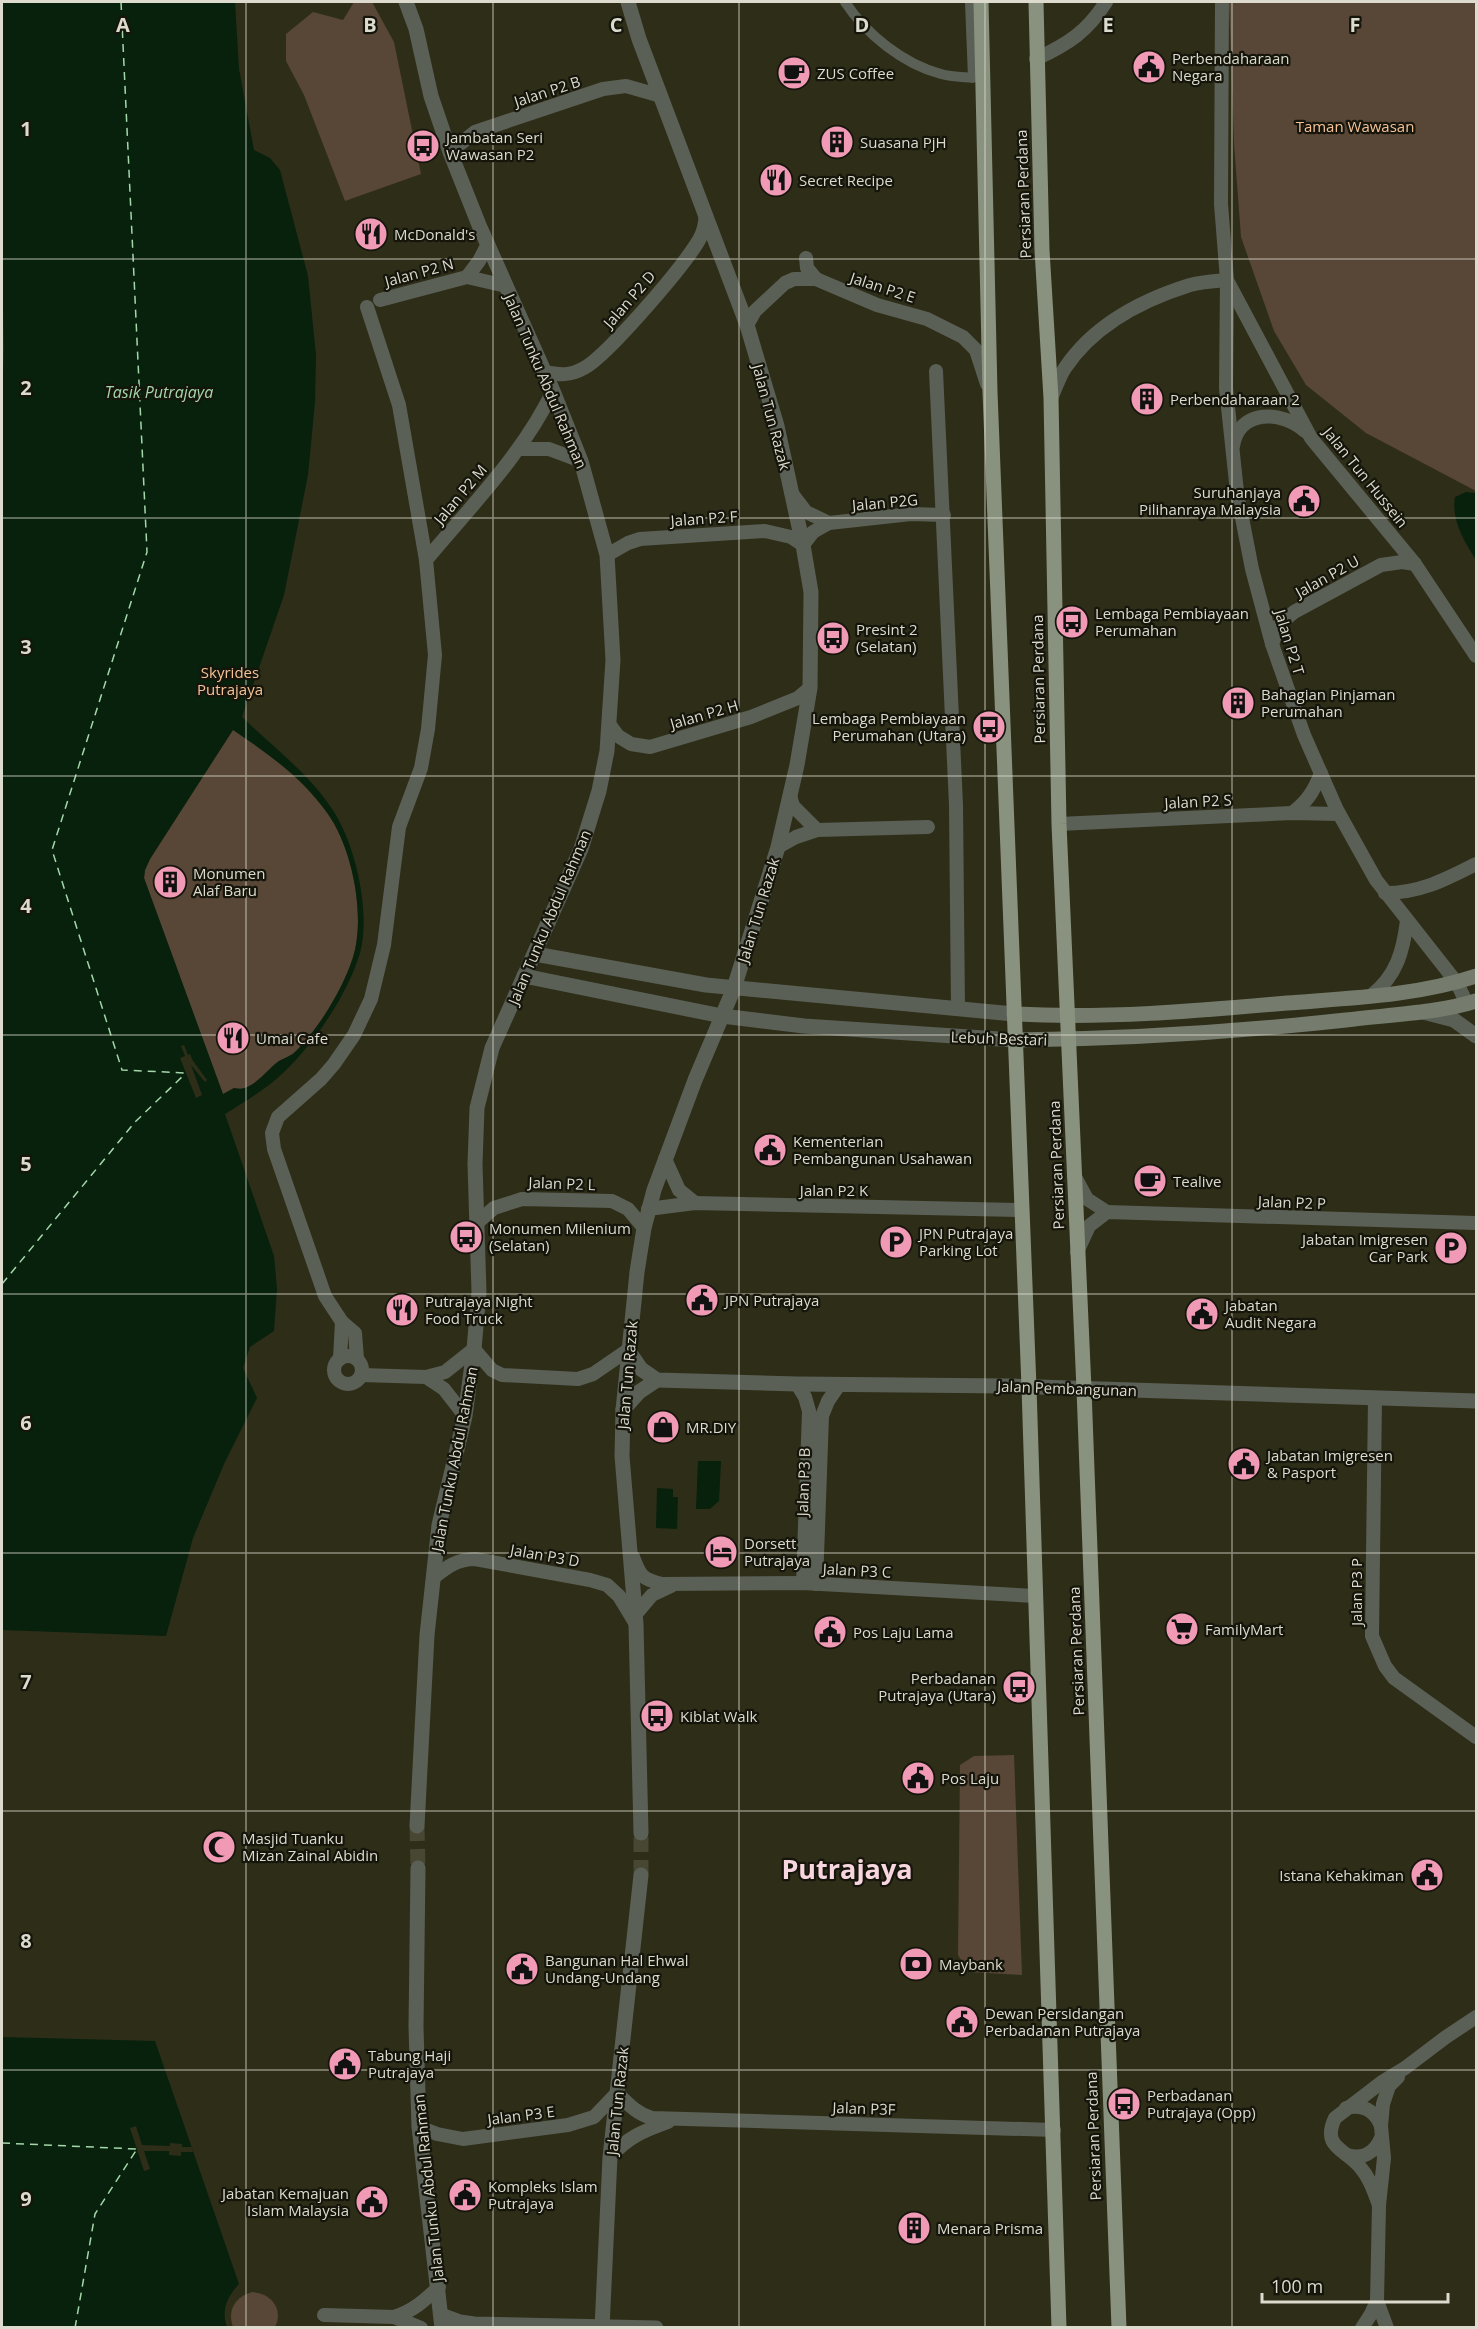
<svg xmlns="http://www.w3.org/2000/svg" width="1478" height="2329" viewBox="0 0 1478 2329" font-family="'Open Sans',sans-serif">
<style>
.green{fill:#584636}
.water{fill:#07210d;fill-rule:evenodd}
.pier{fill:#2e2d18}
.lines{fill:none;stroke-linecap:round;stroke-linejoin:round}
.ferry{stroke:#a4d7aa;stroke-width:1.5;stroke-dasharray:8 6;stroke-linecap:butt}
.tertiary-tunnel{stroke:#484733;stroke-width:15;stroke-dasharray:15 8;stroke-linecap:butt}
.pedestrian{stroke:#5b6056;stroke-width:10}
.minor{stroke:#5b6056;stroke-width:14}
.tertiary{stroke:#5b6056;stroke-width:15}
.secondary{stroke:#757c6d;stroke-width:15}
.primary{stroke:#89927f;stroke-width:15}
.grid{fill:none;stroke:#dcdbce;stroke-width:1.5;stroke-opacity:0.55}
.labels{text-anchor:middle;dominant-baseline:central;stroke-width:4.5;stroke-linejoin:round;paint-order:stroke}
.poi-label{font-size:15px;fill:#dcdbce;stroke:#15150c;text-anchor:start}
.street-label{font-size:15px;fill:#dcdbce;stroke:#15150c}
.park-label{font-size:15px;fill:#f5c397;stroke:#15150c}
.water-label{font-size:16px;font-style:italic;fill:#a4d7aa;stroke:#15150c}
.town-label{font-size:27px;font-weight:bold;fill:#f8d6df;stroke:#15150c}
.grid-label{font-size:20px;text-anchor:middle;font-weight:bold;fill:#dcdbce;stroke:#15150c;stroke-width:4.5;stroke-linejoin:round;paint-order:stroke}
</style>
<rect width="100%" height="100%" fill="#2e2d18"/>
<g class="green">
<path d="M354,2h18l22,40 27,132 -76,27 -41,-106 -18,-34v-27l27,-22 30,8z"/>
<path d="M1229,2h247v489l-110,-58 -60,-48 -32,-54 -33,-94 -7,-93z"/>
<path d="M233,729c36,25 69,49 95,85 24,34 36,96 27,136 -8,33 -36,79 -60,102 -4,4 -11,6 -16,9 -13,9 -27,32 -45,27l-11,7 -79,-217 1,-8 5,-11z"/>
<path d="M1014,1755l8,220 -54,-3 -10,-17 2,-190 14,-9z"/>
<path d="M252,2292c19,1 32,17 23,35h-42c-6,-17 2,-30 19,-35z"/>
</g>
<g class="water">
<path d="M2,2h233l4,67 15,81 16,8 10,12 28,106 8,79 -1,47 -7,73 -24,120 -42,122c32,31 68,57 92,95 22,34 37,102 26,141 -13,44 -51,99 -86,128 -15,12 -32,23 -49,33l49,142 3,33 -3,42 -24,16 -7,21 14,30 -33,66 -31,74 -27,98 -164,-6v-1221l2,-63 -2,-81zM233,730c37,25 70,48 95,84 24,34 36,96 27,136 -8,33 -36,79 -60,102 -4,4 -11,6 -16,9 -13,9 -27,32 -45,27l-11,6 -79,-216 1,-8 5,-11z"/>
<path d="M1466,492l10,1v67c-12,-19 -25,-40 -21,-63z"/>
<path d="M698,1461h23l-2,40 -9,8h-14z"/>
<path d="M657,1488l16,1v8h5l-1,32 -21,-1z"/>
<path d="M2,2037l153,4 84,243c-12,13 -18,26 -12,43l-225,1z"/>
</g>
<g class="pier">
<path d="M184,1045l4,10 2,-1 3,7 14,19 -2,2 -14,-17 11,30 -6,3 -16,-40 5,-2 -4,-10z"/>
<path d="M136,2126l6,19 28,1v-3l12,1v3h10l1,5h-12v4l-12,-1v-4h-25l6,18 -6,2 -14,-43z"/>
</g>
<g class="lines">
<g class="ferry">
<path d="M121,2l26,550 -95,298 70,220 64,3"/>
<path d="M2,1284l133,-162 50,-48"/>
<path d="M2,2143l134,6"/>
<path d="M75,2328l20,-114 42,-65"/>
</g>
<g class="tertiary-tunnel">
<path d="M417,1826l1,42"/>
<path d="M641,1875v-42"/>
</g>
<path class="pedestrian" d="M845,2c21,32 58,62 96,72 10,3 22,3 32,4l-3,-76"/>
<g class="minor">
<path d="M1222,2l-1,202 6,76 -1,108 11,104 15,77 20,75 32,91 33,75 39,70 81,103 10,21"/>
<path d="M1036,59c32,-15 51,-27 70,-57"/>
<path d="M450,152l25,-20 128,-43 23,-3 35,10"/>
<path d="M806,258l1,10 9,11"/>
<path d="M467,277l12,-16 9,-17"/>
<path d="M1228,282l83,156 104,126 61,92"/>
<path d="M380,300l87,-23 39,9"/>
<path d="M747,325l8,-14 30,-28 9,-4h22l61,26 50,14 36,18 13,13 11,34"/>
<path d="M936,371l20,434 2,204"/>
<path d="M544,372c16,3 26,4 40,-4 22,-11 106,-108 117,-132 3,-7 5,-15 4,-22"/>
<path d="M1051,398c5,-10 8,-21 14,-30 28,-42 77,-68 125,-83 11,-3 25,-4 37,-5"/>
<path d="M1233,446c6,-37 49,-36 72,-15"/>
<path d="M519,449h30l32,12"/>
<path d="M829,523l82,-9 33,1"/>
<path d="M607,555l21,-12 12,-4 125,-8 26,6 12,8 10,-13 16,-9 -23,-11 -13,-17"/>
<path d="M426,560c45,-54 96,-105 127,-169"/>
<path d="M1272,644l7,-19 15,-13 87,-47 21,-3 13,2"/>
<path d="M609,724l9,12 13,8 19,3 101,-30 47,-19 12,-10"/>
<path d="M1292,813c15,-11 22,-22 29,-40"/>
<path d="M1059,824l233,-11 47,1"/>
<path d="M817,830l111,-3"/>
<path d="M778,847l18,-10 21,-7 -24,-24 -3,-11"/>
<path d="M1385,893c36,0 61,-14 91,-29"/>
<path d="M1372,995c25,-20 31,-44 35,-74"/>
<path d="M665,1159l14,31 16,13"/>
<path d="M1074,1175l13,24 20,13"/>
<path d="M648,1209l47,-6 326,7"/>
<path d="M477,1223l17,-15 28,-9 90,2 16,8 16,19"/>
<path d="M1077,1252l12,-26 18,-14 369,11"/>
<circle cx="348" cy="1370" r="14"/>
<path d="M340,1359l2,-37"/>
<path d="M357,1359l-2,-26 -13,-11 -17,-26 -51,-147 -2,-16 6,-16 43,-38 13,-15 20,-29 17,-36 13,-54 15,-118 22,-59 7,-39 7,-74 -9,-95 -27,-155 -32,-98"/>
<path d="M361,1375l65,2 19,-5 29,-23 18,21 10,5 76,4 15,-5 35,-24"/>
<path d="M426,1377l18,12 21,27"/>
<path d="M797,1384l8,13 4,14 -6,172"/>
<path d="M1375,1398l-3,238 13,30 9,12 82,59"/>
<path d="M633,1557c7,19 9,22 29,27l141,-1 232,13"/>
<path d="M433,1578c14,-11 24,-19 42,-19l115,21 17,5 12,11 17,28"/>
<path d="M816,1584l6,-168 6,-15 11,-16"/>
<path d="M635,1615l17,-20 19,-9"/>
<path d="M1346,2108c16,-4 29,2 35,18"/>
<path d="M419,2127l18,7 26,5 105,-14 26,-8 23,-24c11,11 20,21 35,25l402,12"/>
<path d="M1347,2155c16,5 28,-3 34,-17"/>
<path d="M610,2157c18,-20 33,-26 58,-35"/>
<path d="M1379,2205c-5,-13 -9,-27 -19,-38 -14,-18 -39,-19 -25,-49l47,-36 23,-14 41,-31 30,-20"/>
<path d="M324,2315l70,2 27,11"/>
<path d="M394,2317c19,-6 30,-16 45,-30"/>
<path d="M1362,2328l9,-14 6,-13"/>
<path d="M1387,2328l-10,-27 2,-96 5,-47 -3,-32 2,-22 6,-18 9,-9"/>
</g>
<g class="tertiary">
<path d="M406,2l10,27 15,67 19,56 29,73 74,166 28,70 26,94 6,105 -6,91 -8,40 -18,58 -89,199 -15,60 -2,56 4,128 -5,57 -9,67 -26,109 -12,110 -10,191"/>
<path d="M628,2l11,37 108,286 30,101 26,119 8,47 -1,96 -13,77 -19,82 -44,141 -39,92 -41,110 -10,38 -7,44 -14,138 -1,46 14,168 5,209"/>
<path d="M535,954l171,31 308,29"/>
<path d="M524,976l198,40 82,10 210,14"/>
<path d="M1423,1012l31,8 22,16"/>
<path d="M628,1350l13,19 16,11 140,4 212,2 467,15"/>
<path d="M623,1410l16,-18 18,-12"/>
<path d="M418,1868l-2,159 3,100 23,201"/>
<path d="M441,2315l19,7 14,2 182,4"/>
<path d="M602,2328l8,-171 31,-282"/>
</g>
<g class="secondary">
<path d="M1014,1014c91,5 182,-3 273,-11 63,-5 129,-7 189,-27"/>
<path d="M1014,1040c111,-1 222,-8 332,-20 40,-5 93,-7 130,-19"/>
</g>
<g class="primary">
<path d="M981,2l9,390 39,995 30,941"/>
<path d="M1036,2l6,248 9,148 8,426 25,565 35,939"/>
</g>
</g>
<path class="grid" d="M246,2v2326M493,2v2326M739,2v2326M985,2v2326M1232,2v2326M2,259h1474M2,518h1474M2,776h1474M2,1035h1474M2,1294h1474M2,1553h1474M2,1811h1474M2,2070h1474"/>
<defs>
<g id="civic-disc" transform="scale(1.725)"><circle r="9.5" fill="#f09ab5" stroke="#15150c"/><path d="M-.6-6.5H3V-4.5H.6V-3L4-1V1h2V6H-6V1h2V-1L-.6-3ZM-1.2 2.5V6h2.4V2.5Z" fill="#111"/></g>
<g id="cafe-disc" transform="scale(1.725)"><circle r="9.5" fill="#f09ab5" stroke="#15150c"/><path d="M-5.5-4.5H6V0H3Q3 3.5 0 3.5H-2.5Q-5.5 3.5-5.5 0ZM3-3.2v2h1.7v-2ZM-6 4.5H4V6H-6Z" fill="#111"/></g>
<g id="building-disc" transform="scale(1.725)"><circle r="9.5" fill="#f09ab5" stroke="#15150c"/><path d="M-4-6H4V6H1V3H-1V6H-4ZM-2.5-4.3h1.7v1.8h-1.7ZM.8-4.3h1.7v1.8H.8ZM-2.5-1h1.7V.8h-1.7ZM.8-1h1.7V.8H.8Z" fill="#111"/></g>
<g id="bus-disc" transform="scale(1.725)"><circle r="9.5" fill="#f09ab5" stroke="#15150c"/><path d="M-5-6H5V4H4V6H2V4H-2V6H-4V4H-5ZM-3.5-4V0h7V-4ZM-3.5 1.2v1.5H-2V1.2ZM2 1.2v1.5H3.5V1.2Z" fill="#111"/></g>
<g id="restaurant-disc" transform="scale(1.725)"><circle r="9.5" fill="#f09ab5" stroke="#15150c"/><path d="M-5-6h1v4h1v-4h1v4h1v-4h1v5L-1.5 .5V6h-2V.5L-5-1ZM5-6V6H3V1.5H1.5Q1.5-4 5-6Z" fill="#111"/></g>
<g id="parking-disc" transform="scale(1.725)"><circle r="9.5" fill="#f09ab5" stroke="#15150c"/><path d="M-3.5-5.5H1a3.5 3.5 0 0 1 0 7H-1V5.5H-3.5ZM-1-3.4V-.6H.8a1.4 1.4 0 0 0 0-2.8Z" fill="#111"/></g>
<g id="shop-disc" transform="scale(1.725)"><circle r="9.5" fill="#f09ab5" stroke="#15150c"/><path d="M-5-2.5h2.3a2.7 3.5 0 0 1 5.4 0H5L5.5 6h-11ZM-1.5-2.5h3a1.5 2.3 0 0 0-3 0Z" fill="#111"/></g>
<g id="hotel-disc" transform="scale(1.725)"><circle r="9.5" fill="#f09ab5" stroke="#15150c"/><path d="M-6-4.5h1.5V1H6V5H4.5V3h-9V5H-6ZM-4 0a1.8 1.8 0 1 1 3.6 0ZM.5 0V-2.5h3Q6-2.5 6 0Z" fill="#111"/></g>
<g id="supermarket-disc" transform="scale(1.725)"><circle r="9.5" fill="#f09ab5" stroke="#15150c"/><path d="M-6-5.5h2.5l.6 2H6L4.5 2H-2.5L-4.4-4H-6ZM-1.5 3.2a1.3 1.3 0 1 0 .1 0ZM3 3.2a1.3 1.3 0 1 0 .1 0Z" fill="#111"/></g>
<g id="mosque-disc" transform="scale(1.725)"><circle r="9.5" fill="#f09ab5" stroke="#15150c"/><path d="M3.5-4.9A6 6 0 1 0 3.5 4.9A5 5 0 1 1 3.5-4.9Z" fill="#111"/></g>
<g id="bank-disc" transform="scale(1.725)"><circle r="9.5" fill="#f09ab5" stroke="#15150c"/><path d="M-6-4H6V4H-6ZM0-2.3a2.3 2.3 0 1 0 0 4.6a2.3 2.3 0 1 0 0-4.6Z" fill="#111"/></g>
</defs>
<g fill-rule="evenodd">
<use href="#civic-disc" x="1149" y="67"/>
<use href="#cafe-disc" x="794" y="73"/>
<use href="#building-disc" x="837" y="142"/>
<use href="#bus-disc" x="423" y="146"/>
<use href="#restaurant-disc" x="776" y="180"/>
<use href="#restaurant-disc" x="371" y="234"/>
<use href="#building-disc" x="1147" y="399"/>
<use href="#civic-disc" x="1304" y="501"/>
<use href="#bus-disc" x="1072" y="622"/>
<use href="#bus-disc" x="833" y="638"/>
<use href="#building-disc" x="1238" y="703"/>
<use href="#bus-disc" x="989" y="727"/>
<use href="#building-disc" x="170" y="882"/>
<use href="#restaurant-disc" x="233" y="1038"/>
<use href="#civic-disc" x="770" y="1150"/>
<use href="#cafe-disc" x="1150" y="1181"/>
<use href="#bus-disc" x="466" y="1237"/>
<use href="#parking-disc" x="896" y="1242"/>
<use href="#parking-disc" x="1451" y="1248"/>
<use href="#civic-disc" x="702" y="1300"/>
<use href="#restaurant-disc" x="402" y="1310"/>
<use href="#civic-disc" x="1202" y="1314"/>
<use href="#shop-disc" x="663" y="1427"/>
<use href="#civic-disc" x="1244" y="1464"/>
<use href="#hotel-disc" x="721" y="1552"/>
<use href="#supermarket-disc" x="1182" y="1629"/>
<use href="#civic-disc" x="830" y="1632"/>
<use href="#bus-disc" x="1019" y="1687"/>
<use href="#bus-disc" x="657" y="1716"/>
<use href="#civic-disc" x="918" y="1778"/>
<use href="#mosque-disc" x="219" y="1847"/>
<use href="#civic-disc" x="1427" y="1875"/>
<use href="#bank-disc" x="916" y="1964"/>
<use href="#civic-disc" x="522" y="1969"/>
<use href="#civic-disc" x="962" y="2022"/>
<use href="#civic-disc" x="345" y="2064"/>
<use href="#bus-disc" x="1124" y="2104"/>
<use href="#civic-disc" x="465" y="2195"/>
<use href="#civic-disc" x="372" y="2202"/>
<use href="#building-disc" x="914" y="2228"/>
</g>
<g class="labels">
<g class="poi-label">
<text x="1172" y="58">Perbendaharaan<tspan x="1172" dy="17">Negara</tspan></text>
<text x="817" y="73">ZUS Coffee</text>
<text x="446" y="137">Jambatan Seri<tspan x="446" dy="17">Wawasan P2</tspan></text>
<text x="860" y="142">Suasana PjH</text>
<text x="799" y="180">Secret Recipe</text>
<text x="394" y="234">McDonald's</text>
<text x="1170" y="399">Perbendaharaan 2</text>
<text x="1281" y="492" text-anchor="end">Suruhanjaya<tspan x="1281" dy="17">Pilihanraya Malaysia</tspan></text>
<text x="1095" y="613">Lembaga Pembiayaan<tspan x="1095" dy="17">Perumahan</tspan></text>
<text x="856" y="629">Presint 2<tspan x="856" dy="17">(Selatan)</tspan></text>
<text x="1261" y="694">Bahagian Pinjaman<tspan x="1261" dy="17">Perumahan</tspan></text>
<text x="966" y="718" text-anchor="end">Lembaga Pembiayaan<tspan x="966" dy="17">Perumahan (Utara)</tspan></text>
<text x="193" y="873">Monumen<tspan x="193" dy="17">Alaf Baru</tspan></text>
<text x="256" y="1038">Umai Cafe</text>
<text x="793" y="1141">Kementerian<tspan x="793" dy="17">Pembangunan Usahawan</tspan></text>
<text x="1173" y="1181">Tealive</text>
<text x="489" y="1228">Monumen Milenium<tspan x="489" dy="17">(Selatan)</tspan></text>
<text x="919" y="1233">JPN Putrajaya<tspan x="919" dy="17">Parking Lot</tspan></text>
<text x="1428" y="1239" text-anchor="end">Jabatan Imigresen<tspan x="1428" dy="17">Car Park</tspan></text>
<text x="725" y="1300">JPN Putrajaya</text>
<text x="425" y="1301">Putrajaya Night<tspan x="425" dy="17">Food Truck</tspan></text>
<text x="1225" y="1305">Jabatan<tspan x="1225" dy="17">Audit Negara</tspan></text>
<text x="686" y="1427">MR.DIY</text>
<text x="1267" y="1455">Jabatan Imigresen<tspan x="1267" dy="17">&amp; Pasport</tspan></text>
<text x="744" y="1543">Dorsett<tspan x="744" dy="17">Putrajaya</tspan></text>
<text x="1205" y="1629">FamilyMart</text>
<text x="853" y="1632">Pos Laju Lama</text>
<text x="996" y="1678" text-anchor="end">Perbadanan<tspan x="996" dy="17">Putrajaya (Utara)</tspan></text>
<text x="680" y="1716">Kiblat Walk</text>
<text x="941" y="1778">Pos Laju</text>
<text x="242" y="1838">Masjid Tuanku<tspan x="242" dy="17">Mizan Zainal Abidin</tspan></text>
<text x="1404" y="1875" text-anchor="end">Istana Kehakiman</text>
<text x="545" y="1960">Bangunan Hal Ehwal<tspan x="545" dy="17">Undang-Undang</tspan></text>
<text x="939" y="1964">Maybank</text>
<text x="985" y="2013">Dewan Persidangan<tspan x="985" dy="17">Perbadanan Putrajaya</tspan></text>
<text x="368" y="2055">Tabung Haji<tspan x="368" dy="17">Putrajaya</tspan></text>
<text x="1147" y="2095">Perbadanan<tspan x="1147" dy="17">Putrajaya (Opp)</tspan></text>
<text x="488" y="2186">Kompleks Islam<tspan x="488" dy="17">Putrajaya</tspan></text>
<text x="349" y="2193" text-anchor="end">Jabatan Kemajuan<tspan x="349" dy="17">Islam Malaysia</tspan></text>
<text x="937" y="2228">Menara Prisma</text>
</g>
<g class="street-label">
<text transform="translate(547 91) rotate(-18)">Jalan P2 B</text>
<text transform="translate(1023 194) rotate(-92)">Persiaran Perdana</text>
<text transform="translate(419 272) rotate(-15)">Jalan P2 N</text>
<text transform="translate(883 287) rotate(18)">Jalan P2 E</text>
<text transform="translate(629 299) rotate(-49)">Jalan P2 D</text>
<text transform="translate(546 381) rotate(67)">Jalan Tunku Abdul Rahman</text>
<text transform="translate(772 417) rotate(75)">Jalan Tun Razak</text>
<text transform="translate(1366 477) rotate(51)">Jalan Tun Hussein</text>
<text transform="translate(460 494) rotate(-50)">Jalan P2 M</text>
<text transform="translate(885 502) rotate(-5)">Jalan P2G</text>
<text transform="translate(704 518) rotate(-4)">Jalan P2 F</text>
<text transform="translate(1327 576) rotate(-29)">Jalan P2 U</text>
<text transform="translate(1290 642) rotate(73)">Jalan P2 T</text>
<text transform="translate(1038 679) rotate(-91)">Persiaran Perdana</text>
<text transform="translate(704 714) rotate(-16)">Jalan P2 H</text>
<text transform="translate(1198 801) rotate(-3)">Jalan P2 S</text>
<text transform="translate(758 910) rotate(-73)">Jalan Tun Razak</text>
<text transform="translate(549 917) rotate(-67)">Jalan Tunku Abdul Rahman</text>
<text transform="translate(999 1038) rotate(2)">Lebuh Bestari</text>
<text transform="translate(1056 1165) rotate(-92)">Persiaran Perdana</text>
<text transform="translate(562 1183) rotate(2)">Jalan P2 L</text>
<text x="834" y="1190">Jalan P2 K</text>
<text transform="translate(1292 1202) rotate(2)">Jalan P2 P</text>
<text transform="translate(627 1375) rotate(-85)">Jalan Tun Razak</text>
<text transform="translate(1067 1388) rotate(2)">Jalan Pembangunan</text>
<text transform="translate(454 1459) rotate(-79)">Jalan Tunku Abdul Rahman</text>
<text transform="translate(803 1482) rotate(-88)">Jalan P3 B</text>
<text transform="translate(545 1555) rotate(10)">Jalan P3 D</text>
<text transform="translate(857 1570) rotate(3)">Jalan P3 C</text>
<text transform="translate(1356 1592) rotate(-90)">Jalan P3 P</text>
<text transform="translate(1076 1651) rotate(-92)">Persiaran Perdana</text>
<text transform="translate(617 2101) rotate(-84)">Jalan Tun Razak</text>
<text transform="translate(864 2108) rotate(2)">Jalan P3F</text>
<text transform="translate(521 2115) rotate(-7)">Jalan P3 E</text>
<text transform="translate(1093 2136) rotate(-92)">Persiaran Perdana</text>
<text transform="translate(428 2188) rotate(-96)">Jalan Tunku Abdul Rahman</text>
</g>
<g class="park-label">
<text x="1355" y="126">Taman Wawasan</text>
<text x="230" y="672">Skyrides<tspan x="230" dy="17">Putrajaya</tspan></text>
</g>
<g class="water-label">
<text x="159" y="392">Tasik Putrajaya</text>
</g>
<g class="town-label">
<text x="847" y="1868">Putrajaya</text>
</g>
</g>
<g class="grid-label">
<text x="123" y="32">A</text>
<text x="370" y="32">B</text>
<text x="616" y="32">C</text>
<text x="862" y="32">D</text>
<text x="1108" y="32">E</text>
<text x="1355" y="32">F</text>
<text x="26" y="136">1</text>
<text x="26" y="395">2</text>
<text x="26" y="654">3</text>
<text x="26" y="913">4</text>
<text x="26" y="1171">5</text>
<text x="26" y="1430">6</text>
<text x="26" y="1689">7</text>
<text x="26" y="1948">8</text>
<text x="26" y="2206">9</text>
</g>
<rect width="1478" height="2329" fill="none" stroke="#dcdbce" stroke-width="6"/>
<path d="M1262 2293v9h186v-9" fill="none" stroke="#dcdbce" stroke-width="3"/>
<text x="1271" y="2293" font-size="18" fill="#dcdbce" stroke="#15150c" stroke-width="4.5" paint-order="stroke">100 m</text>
</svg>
